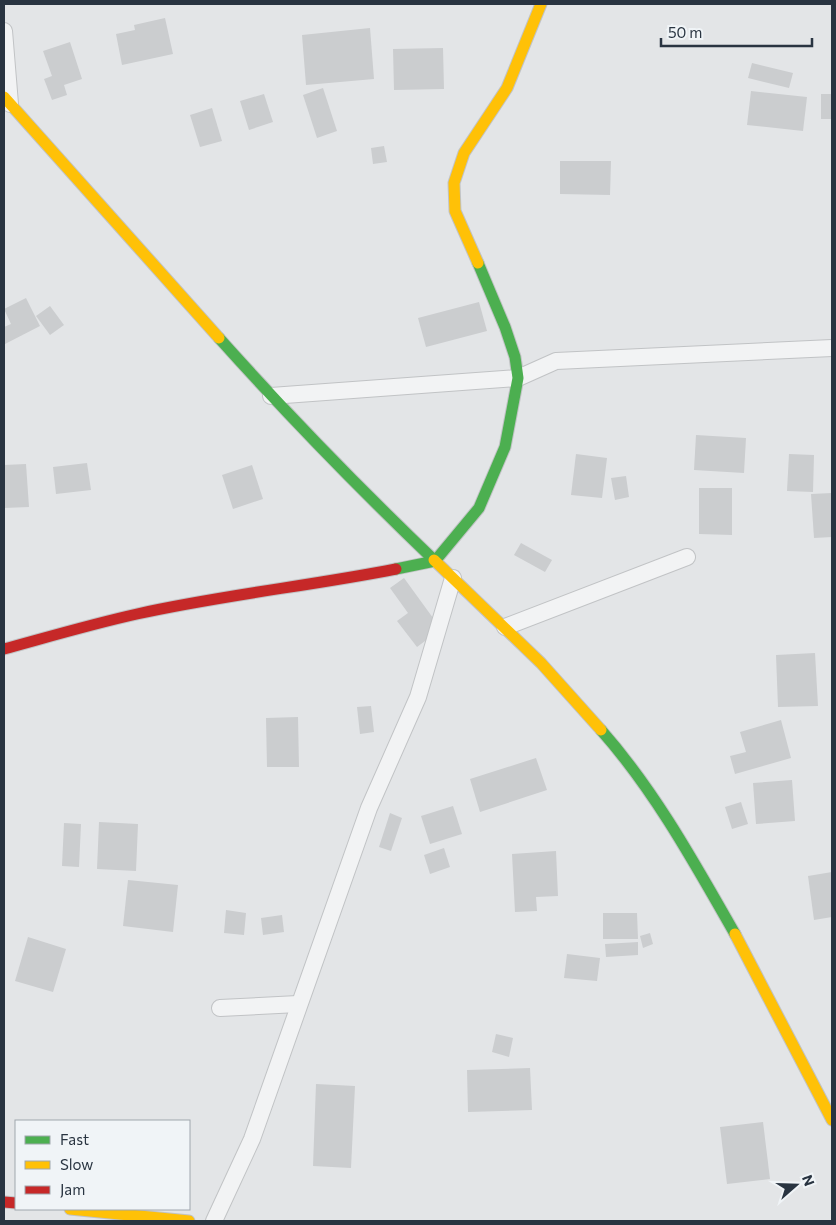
<svg xmlns="http://www.w3.org/2000/svg" width="836" height="1225" viewBox="0 0 836 1225" font-family="Commissioner,sans-serif">
<style>
.building{fill:#cbcdcf}
.lines{fill:none;stroke-linecap:round;stroke-linejoin:round}
.street-casing{stroke:#c1c3c5;stroke-width:18}
.fast-casing{stroke:#c1c3c5;stroke-width:13}
.slow-casing{stroke:#c1c3c5;stroke-width:13}
.jam-casing{stroke:#c1c3c5;stroke-width:13}
.street{stroke:#f2f3f4;stroke-width:16}
.fast{stroke:#4caf50;stroke-width:11}
.slow{stroke:#ffc107;stroke-width:11}
.jam{stroke:#c62828;stroke-width:11}
</style>
<rect width="100%" height="100%" fill="#e3e5e7"/>
<g class="building">
<path d="M165,18l8,36 -51,11 -6,-31 19,-4 -1,-5z"/>
<path d="M370,28l4,51 -68,6 -4,-50z"/>
<path d="M70,42l12,37 -18,6 3,10 -15,5 -8,-21 8,-3 -9,-25z"/>
<path d="M443,48l1,41 -50,1 -1,-41z"/>
<path d="M752,63l41,10 -4,15 -41,-10z"/>
<path d="M323,88l14,43 -20,7 -14,-43z"/>
<path d="M751,91l56,6 -4,34 -56,-6z"/>
<path d="M264,94l9,28 -24,8 -9,-29z"/>
<rect x="821" y="94" width="11" height="25"/>
<path d="M212,108l10,33 -22,6 -10,-32z"/>
<path d="M384,146l3,16 -14,2 -2,-16z"/>
<path d="M560,161h51l-1,34 -50,-1z"/>
<path d="M26,298l14,28 -35,18 -1,-17 7,-3 -7,-15z"/>
<path d="M479,302l8,29 -61,16 -8,-29z"/>
<path d="M50,306l14,19 -14,10 -14,-19z"/>
<path d="M696,435l50,3 -2,35 -50,-3z"/>
<path d="M576,454l31,4 -5,40 -31,-3z"/>
<path d="M789,454l25,1 -1,37 -26,-1z"/>
<path d="M87,463l4,27 -35,4 -3,-27z"/>
<path d="M26,464l3,43 -25,1v-43z"/>
<path d="M252,465l11,34 -30,10 -11,-34z"/>
<path d="M626,476l3,21 -14,3 -4,-22z"/>
<path d="M699,488h33v47l-33,-1z"/>
<path d="M832,493v44l-18,1 -3,-44z"/>
<path d="M521,543l31,17 -7,12 -31,-17z"/>
<path d="M404,578l37,51 -24,18 -20,-26 11,-8 -18,-25z"/>
<path d="M815,653l3,53 -40,1 -2,-52z"/>
<path d="M371,706l3,26 -14,2 -3,-27z"/>
<path d="M298,717l1,50h-32l-1,-49z"/>
<path d="M781,720l10,38 -56,16 -5,-18 16,-4 -6,-20z"/>
<path d="M536,758l11,32 -67,22 -10,-33z"/>
<path d="M792,780l3,41 -39,3 -3,-41z"/>
<path d="M741,802l7,22 -16,5 -7,-22z"/>
<path d="M453,806l9,28 -32,10 -9,-28z"/>
<path d="M390,813l12,5 -11,33 -12,-4z"/>
<path d="M99,822l39,2 -2,47 -39,-2z"/>
<path d="M64,823l17,1 -2,43 -17,-1z"/>
<path d="M444,848l6,19 -20,7 -6,-19z"/>
<path d="M556,851l2,45 -22,1 1,14 -22,1 -3,-58z"/>
<path d="M832,872v45l-18,3 -6,-44z"/>
<path d="M128,880l50,5 -5,47 -50,-6z"/>
<path d="M226,910l20,3 -2,22 -20,-2z"/>
<path d="M603,913h34l1,26h-35z"/>
<path d="M282,915l2,17 -21,3 -2,-17z"/>
<path d="M650,933l3,11 -10,4 -3,-12z"/>
<path d="M28,937l38,12 -13,43 -38,-11z"/>
<path d="M638,942v13l-32,2 -1,-13z"/>
<path d="M567,954l33,4 -3,23 -33,-3z"/>
<path d="M496,1034l17,4 -4,19 -17,-5z"/>
<path d="M530,1068l2,42 -64,2 -1,-42z"/>
<path d="M316,1084l39,2 -4,82 -38,-2z"/>
<path d="M763,1122l7,57 -43,5 -7,-57z"/>
</g>
<g class="lines">
<g class="street-casing">
<g id="street">
<path d="M4,31l6,73"/>
<path d="M271,396l247,-18 38,-17 276,-13"/>
<path d="M505,627l182,-70"/>
<path d="M220,1008l78,-4"/>
<path d="M214,1221l38,-82 117,-331 49,-111 35,-119"/>
</g>
</g>
<g class="fast-casing">
<g id="fast">
<path d="M219,338c69,77 141,151 215,222"/>
<path d="M396,569l39,-8 44,-53 26,-61 13,-69 -3,-21 -10,-30 -27,-64"/>
<path d="M601,730c54,61 94,134 134,204"/>
</g>
</g>
<g class="slow-casing">
<g id="slow">
<path d="M4,97l215,241"/>
<path d="M478,263l-23,-52 -1,-28 10,-30 43,-65 34,-84"/>
<path d="M434,560l107,103 60,67"/>
<path d="M735,934l97,186"/>
<path d="M70,1209l119,12"/>
</g>
</g>
<g class="jam-casing">
<g id="jam">
<path d="M4,649c44,-12 88,-25 133,-35 85,-19 173,-28 259,-45"/>
<path d="M4,1202l12,1"/>
</g>
</g>
<use href="#street" class="street"/>
<use href="#fast" class="fast"/>
<use href="#slow" class="slow"/>
<use href="#jam" class="jam"/>
</g>
<rect width="836" height="1225" fill="none" stroke="#293441" stroke-width="10"/>
<rect x="15" y="1120" width="175" height="90" fill="#f0f4f7" stroke="#a0a7ae"/>
<rect x="25" y="1136" width="25" height="8" fill="#4caf50" stroke="#a0a7ae"/>
<text x="60" y="1145" font-size="15" fill="#293441">Fast</text>
<rect x="25" y="1161" width="25" height="8" fill="#ffc107" stroke="#a0a7ae"/>
<text x="60" y="1170" font-size="15" fill="#293441">Slow</text>
<rect x="25" y="1186" width="25" height="8" fill="#c62828" stroke="#a0a7ae"/>
<text x="60" y="1195" font-size="15" fill="#293441">Jam</text>
<g transform="translate(796 1185) rotate(70)" stroke="#f0f4f7" stroke-width="4" paint-order="stroke">
<path d="M0-4L9 19L0 12L-9 19Z" fill="#293441"/>
<text y="-8" font-size="14" font-weight="bold" text-anchor="middle" fill="#293441">N</text>
</g>
<path d="M661 38v8h151v-8" fill="none" stroke="#293441" stroke-width="2.5"/>
<text x="668" y="38" font-size="15" fill="#293441" stroke="#f0f4f7" stroke-width="4" paint-order="stroke">50 m</text>
</svg>
